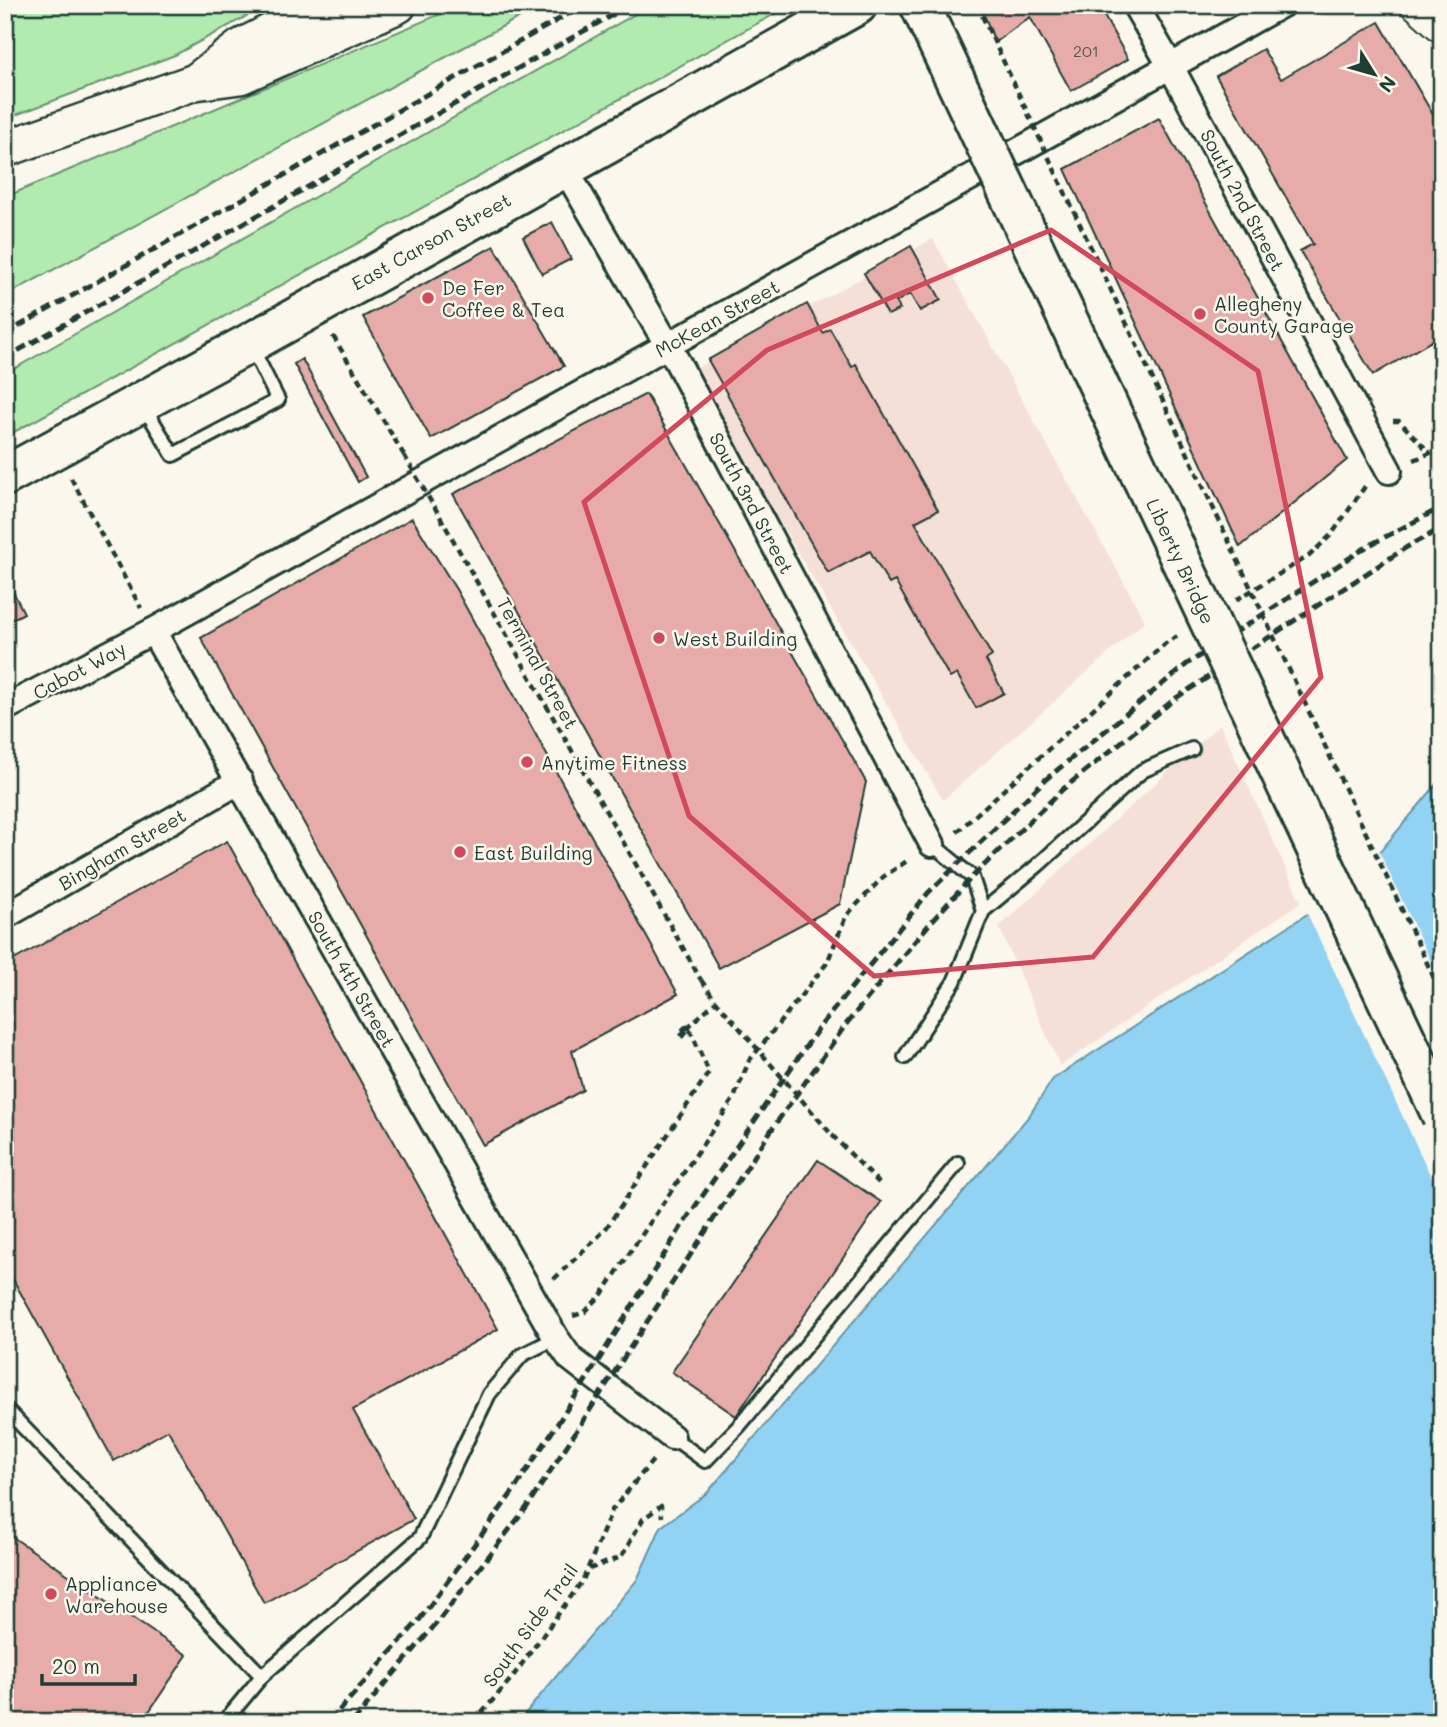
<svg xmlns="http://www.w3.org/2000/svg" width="1447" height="1727" viewBox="0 0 1447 1727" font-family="Mali,sans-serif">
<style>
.built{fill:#f5e0d8}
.green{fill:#b2ebaf;stroke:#689472;stroke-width:2}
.water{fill:#92d3f4;stroke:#6497a7;stroke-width:2}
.pier{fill:#fbf7ec}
.building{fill:#e7aca9;stroke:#1f3d34;stroke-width:2}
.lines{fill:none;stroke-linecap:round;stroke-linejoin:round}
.lane-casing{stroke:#1f3d34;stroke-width:18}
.street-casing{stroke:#1f3d34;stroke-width:30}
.secondary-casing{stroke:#1f3d34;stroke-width:40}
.primary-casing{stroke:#1f3d34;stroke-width:44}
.path{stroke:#1f3d34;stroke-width:4.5;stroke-dasharray:7 5;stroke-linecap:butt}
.lane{stroke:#fbf7ec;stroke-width:12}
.street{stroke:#fbf7ec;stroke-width:24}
.secondary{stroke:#fbf7ec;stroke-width:35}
.primary{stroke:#fbf7ec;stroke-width:38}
.tram{stroke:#1f3d34;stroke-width:2}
.rail{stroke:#1f3d34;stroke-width:5;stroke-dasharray:10 5;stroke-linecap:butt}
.highway-bridge-casing{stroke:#1f3d34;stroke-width:44;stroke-linecap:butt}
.path-bridge{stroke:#1f3d34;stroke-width:4.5;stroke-dasharray:7 5;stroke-linecap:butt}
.highway-bridge{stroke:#fbf7ec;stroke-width:38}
.marked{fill:none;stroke:#d1495b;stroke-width:5;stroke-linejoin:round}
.poi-dot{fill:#d1495b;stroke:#fbf7ec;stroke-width:2.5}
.labels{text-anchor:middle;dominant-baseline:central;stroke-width:5;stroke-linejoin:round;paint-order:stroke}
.number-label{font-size:16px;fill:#515951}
.street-label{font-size:19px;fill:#1f3d34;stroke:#fbf7ec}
.poi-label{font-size:19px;fill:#1f3d34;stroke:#fbf7ec;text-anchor:start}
</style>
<rect width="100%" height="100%" fill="#fbf7ec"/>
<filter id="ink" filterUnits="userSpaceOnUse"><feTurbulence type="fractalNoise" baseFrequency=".0143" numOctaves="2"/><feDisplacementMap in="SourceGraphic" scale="14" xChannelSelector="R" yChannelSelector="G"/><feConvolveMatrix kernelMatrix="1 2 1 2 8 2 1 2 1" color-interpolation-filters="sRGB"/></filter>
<g filter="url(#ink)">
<g class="built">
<path d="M933,239l212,382 -202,179 -252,-429z"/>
<path d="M1220,724l81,178 -241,164 -61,-139z"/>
</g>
<g class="green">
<path d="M5,5h262l-92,50 -170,64z"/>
<path d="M449,5h93l-537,291v-99l438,-184z"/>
<path d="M651,5h140l-786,432v-63z"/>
</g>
<path class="water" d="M1442,778v944h-924l119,-142 24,-53 46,-34 322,-377 24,-37 299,-194z"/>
<path class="pier" d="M1378,849l64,136v215l-136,-289 43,-28z"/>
<g class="building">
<path d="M980,5h118l30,54 -57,32 -41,-74 -35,25z"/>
<path d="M1379,22l63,108v205l-69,40 -73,-124 13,-7 -97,-168 47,-27 18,30z"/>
<path d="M1159,118l188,342 -107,87 -175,-378z"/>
<path d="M552,222l19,37 -29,15 -19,-37z"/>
<path d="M494,246l70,120 -133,73 -68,-122z"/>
<path d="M911,246l30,54 -21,11 -10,-17 -14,8 4,7 -12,6 -24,-42z"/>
<path d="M807,304l16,29 7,-4 22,38 4,-3 82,146 -23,12 77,134 -6,4 18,33 -28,15 -19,-34 -7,4 -55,-97 -6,3 -19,-33 -42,22 -120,-213z"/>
<path d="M302,359l64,118 -8,5 -64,-118z"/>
<path d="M646,394l220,388 -26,122 -121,64 -266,-474z"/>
<path d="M412,518l45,73 221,403 -106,57 11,39 -100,55 -282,-507z"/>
<path d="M5,561l6,12 -6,3 19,37 -19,10z"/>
<path d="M227,841l271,488 -145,81 61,109 -150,84 -96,-173 -54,31 -109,-196v-300z"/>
<path d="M818,1160l63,42 -145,214 -64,-44z"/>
<path d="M5,1532l182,123 -45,67h-127l-10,-7z"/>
</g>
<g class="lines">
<g class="lane-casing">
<g id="lane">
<path d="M143,405l30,50 105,-55 -27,-54"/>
<path d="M932,844l40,33 11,34"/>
<path d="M905,1057l49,-75 29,-71 54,-45 105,-95 50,-22"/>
<path d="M5,1408l257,268"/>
<path d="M672,1437l33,24 34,-35 219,-263"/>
<path d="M224,1722l38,-46 158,-138 69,-144 33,-39 34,-17"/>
</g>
</g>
<g class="street-casing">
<g id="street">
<path d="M1135,5l36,62 218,404"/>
<path d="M564,167l114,196 254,481"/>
<path d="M153,631l403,707 14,20 102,79"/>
<path d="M5,708l148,-77 1128,-626"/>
<path d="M5,916l235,-135"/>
</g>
</g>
<g class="secondary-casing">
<g id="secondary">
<path d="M198,80l43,-33 83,-42"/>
<path d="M5,149l190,-67 45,-6 158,-71"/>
</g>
</g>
<g class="primary-casing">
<path id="primary" d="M5,476l245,-133 607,-338"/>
</g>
<g class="path">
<path d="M333,336l71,119"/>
<path d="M1393,421h6l32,33"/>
<path d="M1414,460l28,-12"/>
<path d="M71,478l70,130"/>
<path d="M434,506l267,474"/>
<path d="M1236,600l73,-44 23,-22 34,-49"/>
<path d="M957,832l210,-190 11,-6"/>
<path d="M832,1135l50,51"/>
<path d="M554,1279l51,-49 104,-158 -19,-42 -7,6 -3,-4 7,-6 2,3 -6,6 -3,-3 7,-5 2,2 -6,5 -1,-2 5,-4"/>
<path d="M573,1316l12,-4 17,-18 132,-196 15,-37 78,-98 19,-47 37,-39 27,-18"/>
<path d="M589,1569l32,-12 22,-38 18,-13 1,11"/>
<path d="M474,1722l37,-43 72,-99 29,-70 42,-51"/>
</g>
<use href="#lane" class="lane"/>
<use href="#street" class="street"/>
<use href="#secondary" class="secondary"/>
<use href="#primary" class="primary"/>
<path class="tram" d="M1393,5l49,44"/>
<g class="rail">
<path d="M5,334l579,-329"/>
<path d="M5,358l625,-353"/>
<path d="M329,1722l91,-103 92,-126 78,-119 93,-150 135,-195 110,-136 117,-113 142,-116 181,-118 74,-39"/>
<path d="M353,1722l82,-97 92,-118 243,-375 77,-109 84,-101 41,-45 91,-88 113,-91 231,-151 35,-19"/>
</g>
<g class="highway-bridge-casing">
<path id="highway-bridge" d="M920,5l522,1111"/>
</g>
<g class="path-bridge">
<path d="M977,5l465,990"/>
<path d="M404,455l29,50"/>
<path d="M701,980l15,21 116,134"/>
<path d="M687,1028l29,-27"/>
</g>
<use href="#highway-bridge" class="highway-bridge"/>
</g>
</g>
<path class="marked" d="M1051,230l207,141 63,306 -228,280 -219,19 -185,-160 -105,-314 183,-152z"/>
<g class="poi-dot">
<circle cx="428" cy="298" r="7"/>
<circle cx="1200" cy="314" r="7"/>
<circle cx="659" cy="638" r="7"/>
<circle cx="527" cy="762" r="7"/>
<circle cx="460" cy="852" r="7"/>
<circle cx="51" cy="1594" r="7"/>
</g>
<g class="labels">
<g class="number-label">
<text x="1086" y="50">201</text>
</g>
<g class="street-label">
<text transform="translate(1243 200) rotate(62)">South 2nd Street</text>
<text transform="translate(431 241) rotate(-29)">East Carson Street</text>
<text transform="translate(717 318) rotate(-29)">McKean Street</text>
<text transform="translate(752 503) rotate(62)">South 3rd Street</text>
<text transform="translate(1181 561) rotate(65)">Liberty Bridge</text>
<text transform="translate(538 663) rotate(61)">Terminal Street</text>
<text transform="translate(79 670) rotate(-28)">Cabot Way</text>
<text transform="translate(122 849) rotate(-30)">Bingham Street</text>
<text transform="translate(352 979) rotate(60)">South 4th Street</text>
<text transform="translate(530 1625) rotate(-54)">South Side Trail</text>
</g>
<g class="poi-label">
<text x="442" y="287">De Fer<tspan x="442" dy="22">Coffee &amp; Tea</tspan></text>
<text x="1214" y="303">Allegheny<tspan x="1214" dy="22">County Garage</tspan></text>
<text x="673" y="638">West Building</text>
<text x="541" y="762">Anytime Fitness</text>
<text x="474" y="852">East Building</text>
<text x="65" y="1583">Appliance<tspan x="65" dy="22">Warehouse</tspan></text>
</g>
</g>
<rect width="1447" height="1727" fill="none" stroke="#fbf7ec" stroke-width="28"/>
<rect x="14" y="14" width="1419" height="1699" fill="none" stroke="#1f3d34" stroke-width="2.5" filter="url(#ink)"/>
<g transform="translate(1374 74) rotate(127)" stroke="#fbf7ec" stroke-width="5" paint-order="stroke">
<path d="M0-5L12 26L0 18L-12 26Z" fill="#1f3d34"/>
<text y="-10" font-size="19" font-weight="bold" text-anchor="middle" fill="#1f3d34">N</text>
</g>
<path d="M42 1674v10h93v-10" fill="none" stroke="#1f3d34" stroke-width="3.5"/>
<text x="52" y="1674" font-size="21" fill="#1f3d34" stroke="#fbf7ec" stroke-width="5" paint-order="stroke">20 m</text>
</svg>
